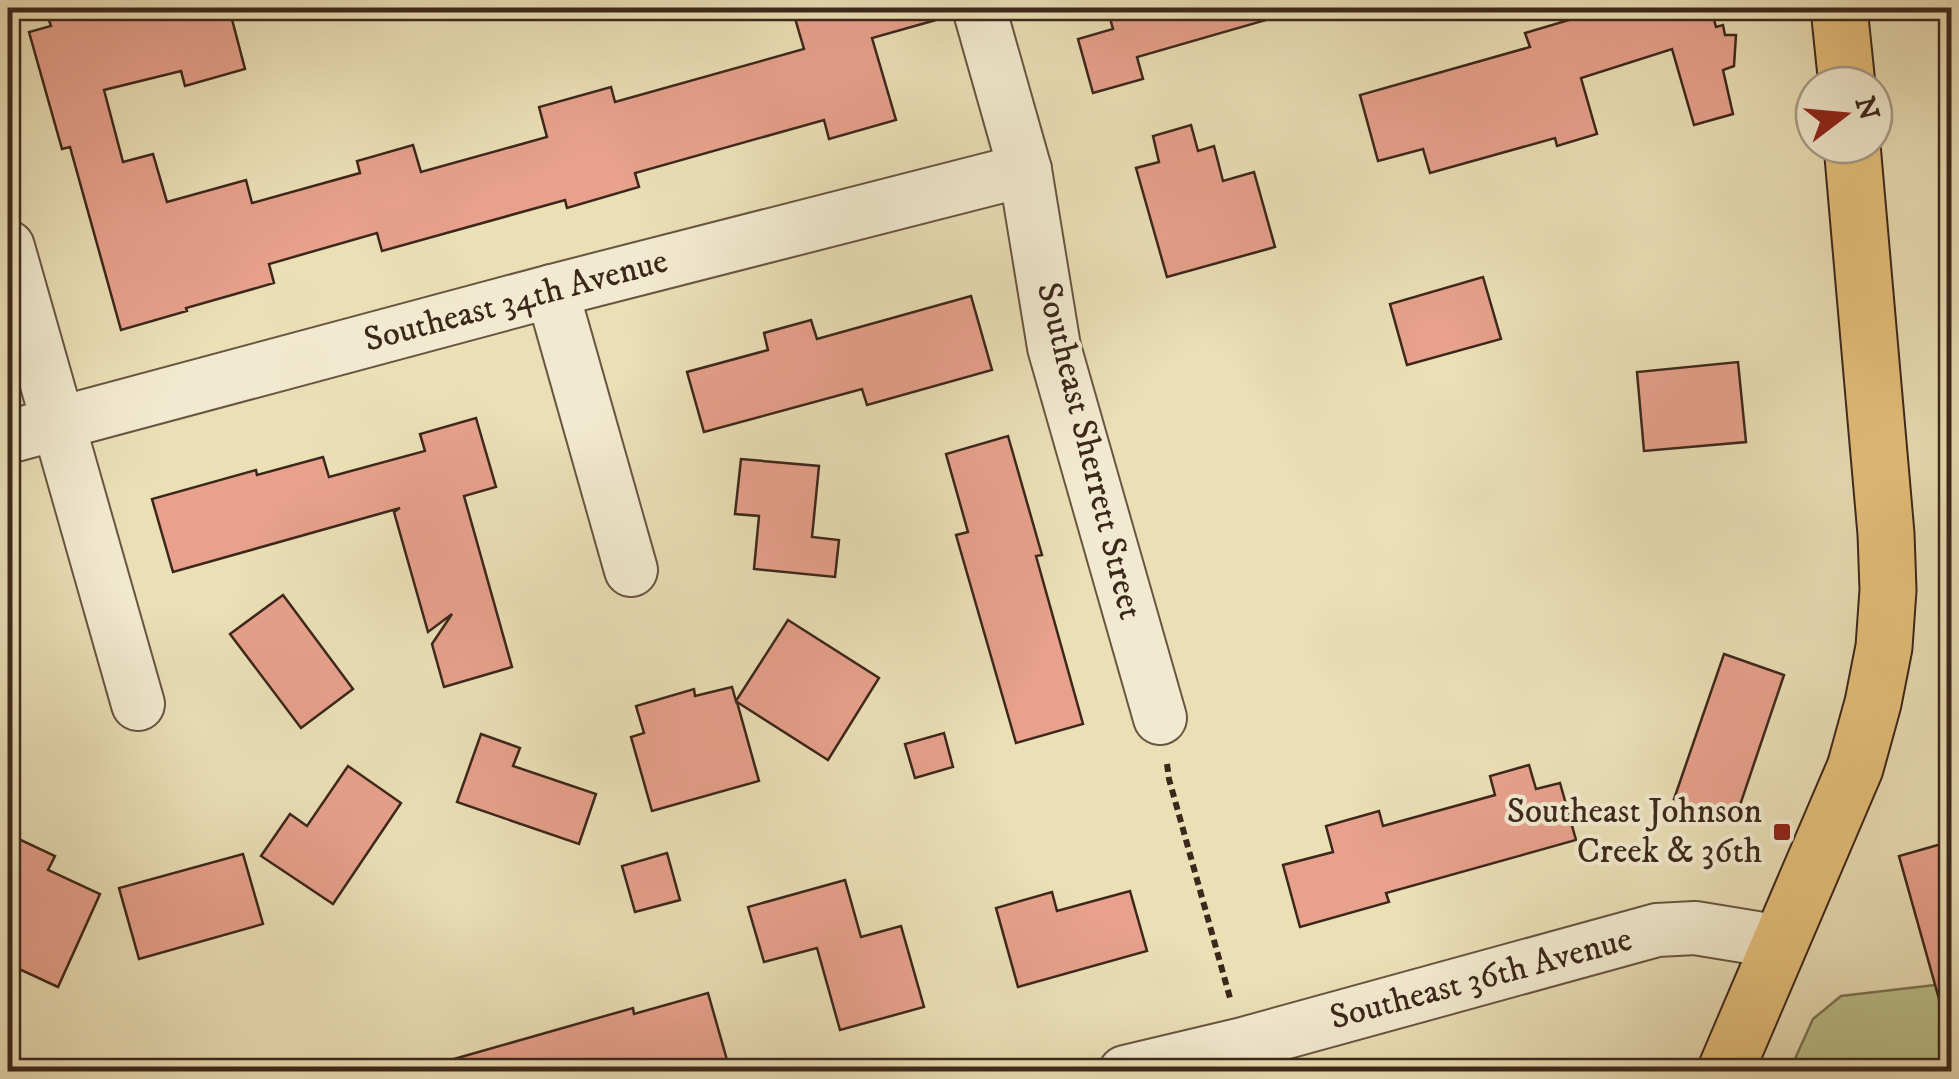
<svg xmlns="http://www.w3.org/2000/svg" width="1959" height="1079" viewBox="0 0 1959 1079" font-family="'IM FELL DW Pica',serif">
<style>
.green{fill:#bcc08b;stroke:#7c7453;stroke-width:2.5}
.building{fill:#e7a18c;stroke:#3c271b;stroke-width:2.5}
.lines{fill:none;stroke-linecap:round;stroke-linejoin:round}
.minor-casing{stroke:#685542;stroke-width:56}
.primary-casing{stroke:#3c271b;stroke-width:59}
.path{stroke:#3c271b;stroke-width:6;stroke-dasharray:8 5;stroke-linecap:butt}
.minor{stroke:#f2ead0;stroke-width:52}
.primary{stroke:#e6c07b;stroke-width:55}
.poi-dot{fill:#8f2418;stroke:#f2ead0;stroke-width:4}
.labels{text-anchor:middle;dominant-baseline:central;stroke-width:8;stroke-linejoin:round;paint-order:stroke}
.street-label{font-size:35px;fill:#3c271b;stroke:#f2ead0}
.poi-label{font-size:35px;fill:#3c271b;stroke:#f2ead0;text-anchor:end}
</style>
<rect width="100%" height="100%" fill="#ebdfb6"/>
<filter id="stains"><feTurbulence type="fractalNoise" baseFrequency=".002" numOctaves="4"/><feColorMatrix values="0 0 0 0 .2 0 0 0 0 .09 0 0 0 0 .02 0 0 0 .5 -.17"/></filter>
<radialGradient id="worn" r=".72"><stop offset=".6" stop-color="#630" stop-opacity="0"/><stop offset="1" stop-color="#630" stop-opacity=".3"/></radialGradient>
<path class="green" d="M1951,981v90l-162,1 24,-53 28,-23 94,-11z"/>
<g class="building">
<path d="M45,8h184l16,61 -60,17 -4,-15 -77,19 19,72 30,-8 14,48 79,-22 6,23 108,-30 -3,-12 56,-16 8,27 126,-35 -8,-30 72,-20 4,15 189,-53 -12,-41h149l2,10 -71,20 24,82 -67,19 -5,-19 -189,53 4,14 -72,21 -2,-8 -183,51 -5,-18 -108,31 5,19 -88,25 1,3 -66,19 -51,-183 -8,2 -33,-117 22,-6z"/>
<path d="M1107,8h165l1,10 -136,39 6,22 -50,14 -15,-54 35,-10z"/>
<path d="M1632,8h79l5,19 7,-2 2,10h11l-2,31 -11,4 10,44 -39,11 -22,-76 -91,29 16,56 -40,12 -2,-8 -125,35 -7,-24 -45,12 -18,-66 170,-48 -5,-14 64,-19 1,6z"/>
<path d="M1191,125l7,26 16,-5 9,35 31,-9 21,75 -108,30 -31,-109 23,-6 -6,-26z"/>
<path d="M1483,277l18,62 -94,26 -17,-61z"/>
<path d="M971,296l21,74 -125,35 -5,-16 -158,43 -17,-60 81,-22 -4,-17 47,-13 6,19z"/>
<path d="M1738,362l8,80 -102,9 -7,-79z"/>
<path d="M476,418l20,69 -32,9 48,171 -68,20 -12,-43 20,-30 -24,18 -34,-120 6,-4 -227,64 -21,-73 104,-29 1,5 66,-18 6,20 96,-26 -5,-17z"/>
<path d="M1008,436l34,119 -6,1 47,168 -67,19 -60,-208 12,-3 -22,-78z"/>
<path d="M741,459l78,7 -7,71 27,3 -4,37 -81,-8 5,-53 -24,-2z"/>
<path d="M283,595l70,94 -52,39 -71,-94z"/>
<path d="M788,620l91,58 -51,82 -91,-58 22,79 -107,30 -21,-74 13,-4 -8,-27 58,-17 1,7 37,-9 4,14z"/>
<path d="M1724,654l60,21 -49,145 -61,-21z"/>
<path d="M944,733l9,34 -38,11 -10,-34z"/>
<path d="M481,734l39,14 -7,18 83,28 -17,50 -122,-42z"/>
<path d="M1529,765l7,24 24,-6 16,57 -190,53 3,9 -89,25 -17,-62 50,-13 -7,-26 53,-15 4,15 112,-31 -5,-19z"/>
<path d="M348,766l53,37 -68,101 -72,-48 29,-42 17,12z"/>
<path d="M8,834l47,22 -7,14 52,24 -42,93 -50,-23z"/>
<path d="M1952,841v164l-11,1 -42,-150z"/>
<path d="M667,853l13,47 -45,12 -13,-46z"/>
<path d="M243,854l20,70 -124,35 -20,-71z"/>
<path d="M845,880l16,57 40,-11 23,81 -84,23 -23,-82 -53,14 -16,-55z"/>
<path d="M1130,891l17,60 -129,36 -22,-79 56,-16 5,19z"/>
<path d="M708,993l19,67 -42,12h-237l-1,-11 186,-53 1,6z"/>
</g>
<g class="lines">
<g class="minor-casing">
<g id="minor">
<path d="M979,8l46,162 29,177 106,371"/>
<path d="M8,247l130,457"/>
<path d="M552,291l79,279"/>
<path d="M8,437l544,-146 473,-121"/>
<path d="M1125,1072l118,-28 414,-114 38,-2 86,14"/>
</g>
</g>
<g class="primary-casing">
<g id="primary">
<path d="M1839,8l8,77"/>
<path d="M1725,1072l130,-304 18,-65 11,-56 4,-57 -2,-56 -34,-389"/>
</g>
</g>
<path class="path" d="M1167,764l2,15 61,219"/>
<use href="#minor" class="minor"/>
<use href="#primary" class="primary"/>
</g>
<rect class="poi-dot" x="1772" y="822" width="20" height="20" rx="5"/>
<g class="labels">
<g class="street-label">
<text transform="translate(516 301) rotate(-15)">Southeast 34th Avenue</text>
<text transform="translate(1089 451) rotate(76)">Southeast Sherrett Street</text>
<text transform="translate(1481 979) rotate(-15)">Southeast 36th Avenue</text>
</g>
<g class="poi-label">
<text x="1762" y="812">Southeast Johnson<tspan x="1762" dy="40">Creek &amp; 36th</tspan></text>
</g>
</g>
<rect width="1959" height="1079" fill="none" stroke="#ebdfb6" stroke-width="40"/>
<rect x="10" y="10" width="1939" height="1059" fill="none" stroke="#3c271b" stroke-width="5"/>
<rect x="20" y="20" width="1919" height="1039" fill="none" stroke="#3c271b" stroke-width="2.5"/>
<g transform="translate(1844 115) rotate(74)"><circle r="48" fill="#f2ead0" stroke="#a99c88" stroke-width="2.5"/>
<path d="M0-8L18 38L0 25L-18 38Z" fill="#8f2418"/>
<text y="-15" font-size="28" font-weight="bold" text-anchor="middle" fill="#3c271b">N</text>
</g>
<rect width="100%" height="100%" filter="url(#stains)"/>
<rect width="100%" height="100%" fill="url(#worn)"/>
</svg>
